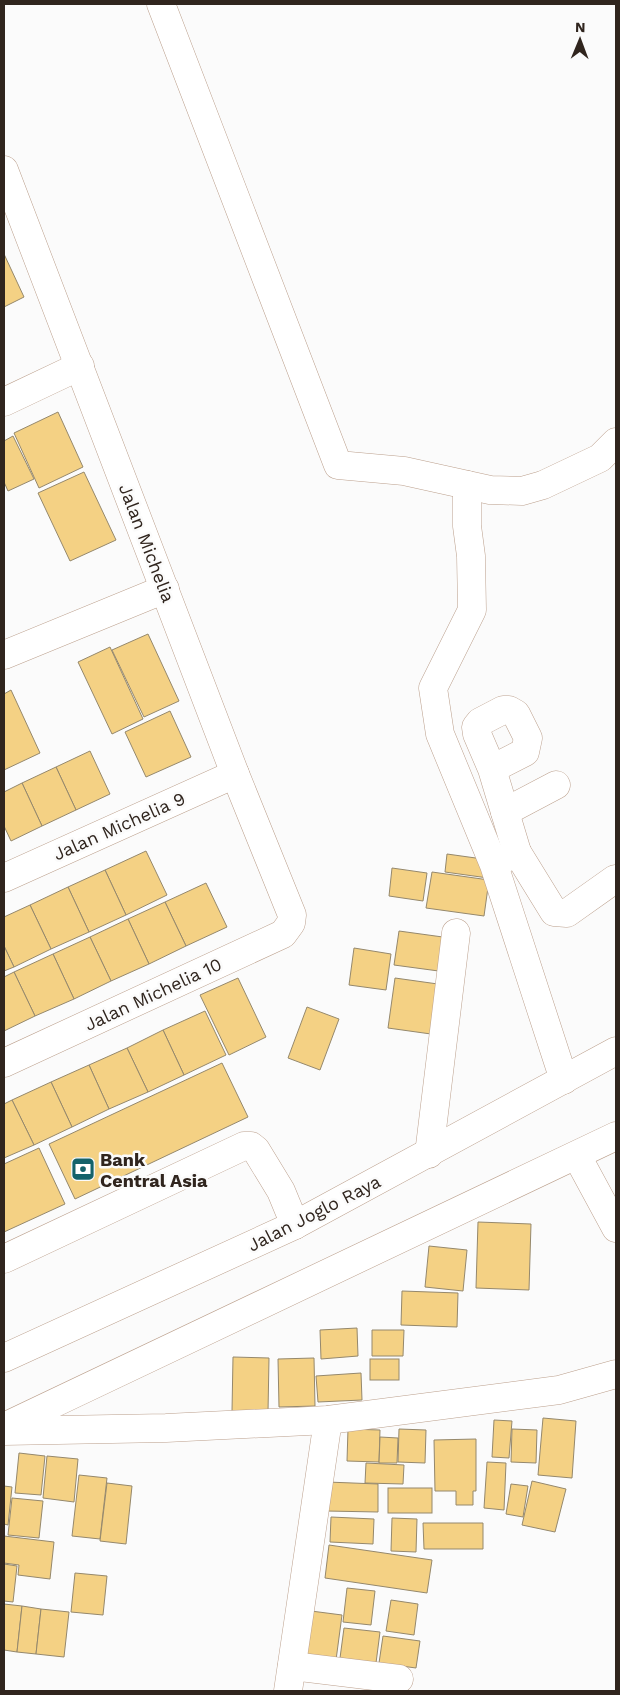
<svg xmlns="http://www.w3.org/2000/svg" width="620" height="1695" viewBox="0 0 620 1695" font-family="'Work Sans',sans-serif">
<style>
.building{fill:#f4d184;stroke:#95886c}
.lines{fill:none;stroke-linecap:round;stroke-linejoin:round}
.minor-casing{stroke:#bca08d;stroke-width:29}
.major-casing{stroke:#bca08d;stroke-width:29}
.minor{stroke:#fff;stroke-width:28}
.major{stroke:#fff;stroke-width:28}
.labels{text-anchor:middle;dominant-baseline:central;stroke-width:5;stroke-linejoin:round;paint-order:stroke}
.street-label{font-size:18px;fill:#30251e;stroke:#fbfbfb}
.poi-label{font-size:18px;font-weight:bold;fill:#30251e;stroke:#fbfbfb;text-anchor:start}
</style>
<rect width="100%" height="100%" fill="#fbfbfb"/>
<g class="building">
<path d="M4,254l20,43 -20,10z"/>
<path d="M58,412l25,55 -44,21 -25,-55z"/>
<path d="M13,436l21,43 -26,12 -4,-9v-41z"/>
<path d="M84,472l32,68 -46,21 -32,-68z"/>
<path d="M148,634l31,67 -35,16 -32,-67z"/>
<path d="M110,647l33,72 -31,15 -34,-72z"/>
<path d="M11,690l29,63 -36,17v-76z"/>
<path d="M170,711l21,46 -45,20 -21,-45z"/>
<path d="M90,751l20,43 -34,16 -20,-43z"/>
<path d="M56,767l20,43 -34,16 -20,-43z"/>
<path d="M22,783l20,43 -31,15 -7,-15v-34z"/>
<path d="M146,851l21,44 -41,20 -21,-45z"/>
<path d="M447,854l43,6 -2,18 -43,-6z"/>
<path d="M392,868l35,5 -4,28 -34,-5z"/>
<path d="M105,870l21,45 -37,17 -21,-45z"/>
<path d="M432,872l57,8 -5,36 -58,-8z"/>
<path d="M206,883l21,44 -41,19 -21,-44z"/>
<path d="M68,887l21,45 -38,17 -21,-44z"/>
<path d="M165,902l21,44 -37,18 -21,-45z"/>
<path d="M30,905l21,44 -37,18 -10,-21v-29z"/>
<path d="M128,919l21,45 -38,17 -21,-44z"/>
<path d="M399,931l51,7 -4,34 -52,-7z"/>
<path d="M90,937l21,44 -37,18 -21,-45z"/>
<path d="M4,946l10,21 -10,4z"/>
<path d="M354,948l37,6 -5,36 -37,-5z"/>
<path d="M53,954l21,45 -39,17 -21,-44z"/>
<path d="M14,972l21,44 -31,15v-54z"/>
<path d="M238,978l28,59 -37,18 -29,-60z"/>
<path d="M395,978l50,7 -7,50 -50,-7z"/>
<path d="M307,1007l32,12 -19,51 -32,-12z"/>
<path d="M205,1011l21,44 -42,20 -21,-45z"/>
<path d="M163,1030l21,45 -36,17 -21,-44z"/>
<path d="M127,1048l21,44 -39,17 -20,-44z"/>
<path d="M222,1063l26,54 -173,82 -26,-55z"/>
<path d="M89,1065l20,44 -37,18 -21,-45z"/>
<path d="M51,1082l21,45 -38,18 -22,-45z"/>
<path d="M12,1100l22,45 -30,13v-54z"/>
<path d="M39,1148l26,56 -61,28v-68z"/>
<path d="M478,1222l53,2 -2,66 -53,-2z"/>
<path d="M429,1246l38,4 -4,41 -38,-4z"/>
<path d="M402,1291l56,2 -1,34 -56,-2z"/>
<path d="M357,1328l1,28 -37,3 -1,-29z"/>
<path d="M372,1330h32l-1,26h-31z"/>
<path d="M233,1357l36,1 -1,54 -36,-1z"/>
<path d="M314,1358l1,48 -36,1 -1,-48z"/>
<rect x="370" y="1359" width="29" height="21"/>
<path d="M361,1373l1,27 -44,2 -2,-26z"/>
<path d="M543,1418l33,3 -4,57 -34,-3z"/>
<path d="M494,1420l18,1 -3,37 -17,-1z"/>
<path d="M348,1429l32,1 -1,32 -32,-1z"/>
<path d="M399,1429l27,1 -1,33 -27,-1z"/>
<path d="M512,1429l25,1 -1,33 -25,-1z"/>
<path d="M380,1437l18,1 -1,25h-18z"/>
<path d="M476,1439v52h-3v14h-17v-14h-21l-1,-51z"/>
<path d="M19,1453l26,3 -4,39 -26,-2z"/>
<path d="M47,1456l31,3 -4,43 -31,-4z"/>
<path d="M487,1462l19,1 -2,47 -20,-2z"/>
<path d="M366,1463l38,2 -1,19 -38,-1z"/>
<path d="M79,1475l28,3 -7,61 -28,-3z"/>
<path d="M532,1481l34,8 -11,43 -33,-7z"/>
<path d="M327,1482l51,2v28l-52,-1z"/>
<path d="M107,1483l25,3 -6,58 -26,-3z"/>
<path d="M511,1484l17,2 -5,31 -17,-3z"/>
<path d="M4,1486l8,1 -4,38 -4,-1z"/>
<rect x="388" y="1488" width="44" height="25"/>
<path d="M12,1498l31,3 -4,37 -31,-3z"/>
<path d="M331,1517l43,2 -1,25 -43,-2z"/>
<path d="M392,1518l25,1 -1,33 -25,-1z"/>
<path d="M423,1523h60v26h-59z"/>
<path d="M4,1536l50,6 -4,37 -32,-4 1,-10 -15,-2z"/>
<path d="M329,1545l103,15 -5,33 -102,-15z"/>
<path d="M4,1564l13,2 -4,36 -9,-1z"/>
<path d="M75,1573l32,3 -4,39 -32,-3z"/>
<path d="M347,1588l28,3 -4,34 -28,-3z"/>
<path d="M391,1600l27,4 -4,31 -28,-4z"/>
<path d="M4,1604l18,2 -5,46 -13,-2z"/>
<path d="M22,1606l19,3 -5,45 -19,-2z"/>
<path d="M41,1609l28,3 -5,45 -28,-3z"/>
<path d="M311,1611l31,4 -6,45 -31,-4z"/>
<path d="M344,1628l36,4 -4,31 -36,-5z"/>
<path d="M383,1636l37,5 -4,27 -37,-5z"/>
</g>
<g class="lines">
<g class="minor-casing">
<g id="minor">
<path d="M161,4l177,461 66,6 86,19 32,1 21,-6 57,-27 16,-16"/>
<path d="M4,170l231,604 57,141 -1,8 -8,11 -279,129"/>
<path d="M4,402l76,-36"/>
<path d="M467,485v41l4,30 1,54 -39,78 7,46 54,131 70,215"/>
<path d="M4,655l161,-66"/>
<path d="M492,769l33,-17 3,-14 -12,-24 -7,-4h-6l-23,12 -4,5 1,7 15,35 25,83"/>
<path d="M505,812l51,-27"/>
<path d="M502,860l15,-8 37,60 13,1 48,-34"/>
<path d="M4,878l231,-104"/>
<path d="M429,1154l27,-221"/>
<path d="M577,1156l39,72"/>
<path d="M4,1259l240,-113h7l5,4 25,41 14,34"/>
<path d="M4,1431l162,-3 162,-8 231,-30 57,-16"/>
<path d="M292,1666l107,13"/>
<path d="M288,1691l40,-271"/>
</g>
</g>
<g class="major-casing">
<g id="major">
<path d="M4,1358l291,-133 321,-174"/>
<path d="M4,1427l612,-291"/>
</g>
</g>
<use href="#minor" class="minor"/>
<use href="#major" class="major"/>
</g>
<defs>
<g id="bank-square" transform="scale(1.25)"><rect x="-9" y="-9" width="18" height="18" rx="4" fill="#14626a" stroke="#fbfbfb"/><path d="M-6-4H6V4H-6ZM0-2.3a2.3 2.3 0 1 0 0 4.6a2.3 2.3 0 1 0 0-4.6Z" fill="#fff"/></g>
</defs>
<g fill-rule="evenodd">
<use href="#bank-square" x="83" y="1169"/>
</g>
<g class="labels">
<g class="street-label">
<text transform="translate(147 543) rotate(69)">Jalan Michelia</text>
<text transform="translate(119 826) rotate(-24)">Jalan Michelia 9</text>
<text transform="translate(153 994) rotate(-25)">Jalan Michelia 10</text>
<text transform="translate(314 1213) rotate(-27)">Jalan Joglo Raya</text>
</g>
<g class="poi-label">
<text x="100" y="1159">Bank<tspan x="100" dy="21">Central Asia</tspan></text>
</g>
</g>
<rect width="620" height="1695" fill="none" stroke="#30251e" stroke-width="10"/>
<g transform="translate(580 40) rotate(1)" stroke="#fbfbfb" stroke-width="4" paint-order="stroke">
<path d="M0-4L9 19L0 12L-9 19Z" fill="#30251e"/>
<text y="-8" font-size="14" font-weight="bold" text-anchor="middle" fill="#30251e">N</text>
</g>
</svg>
